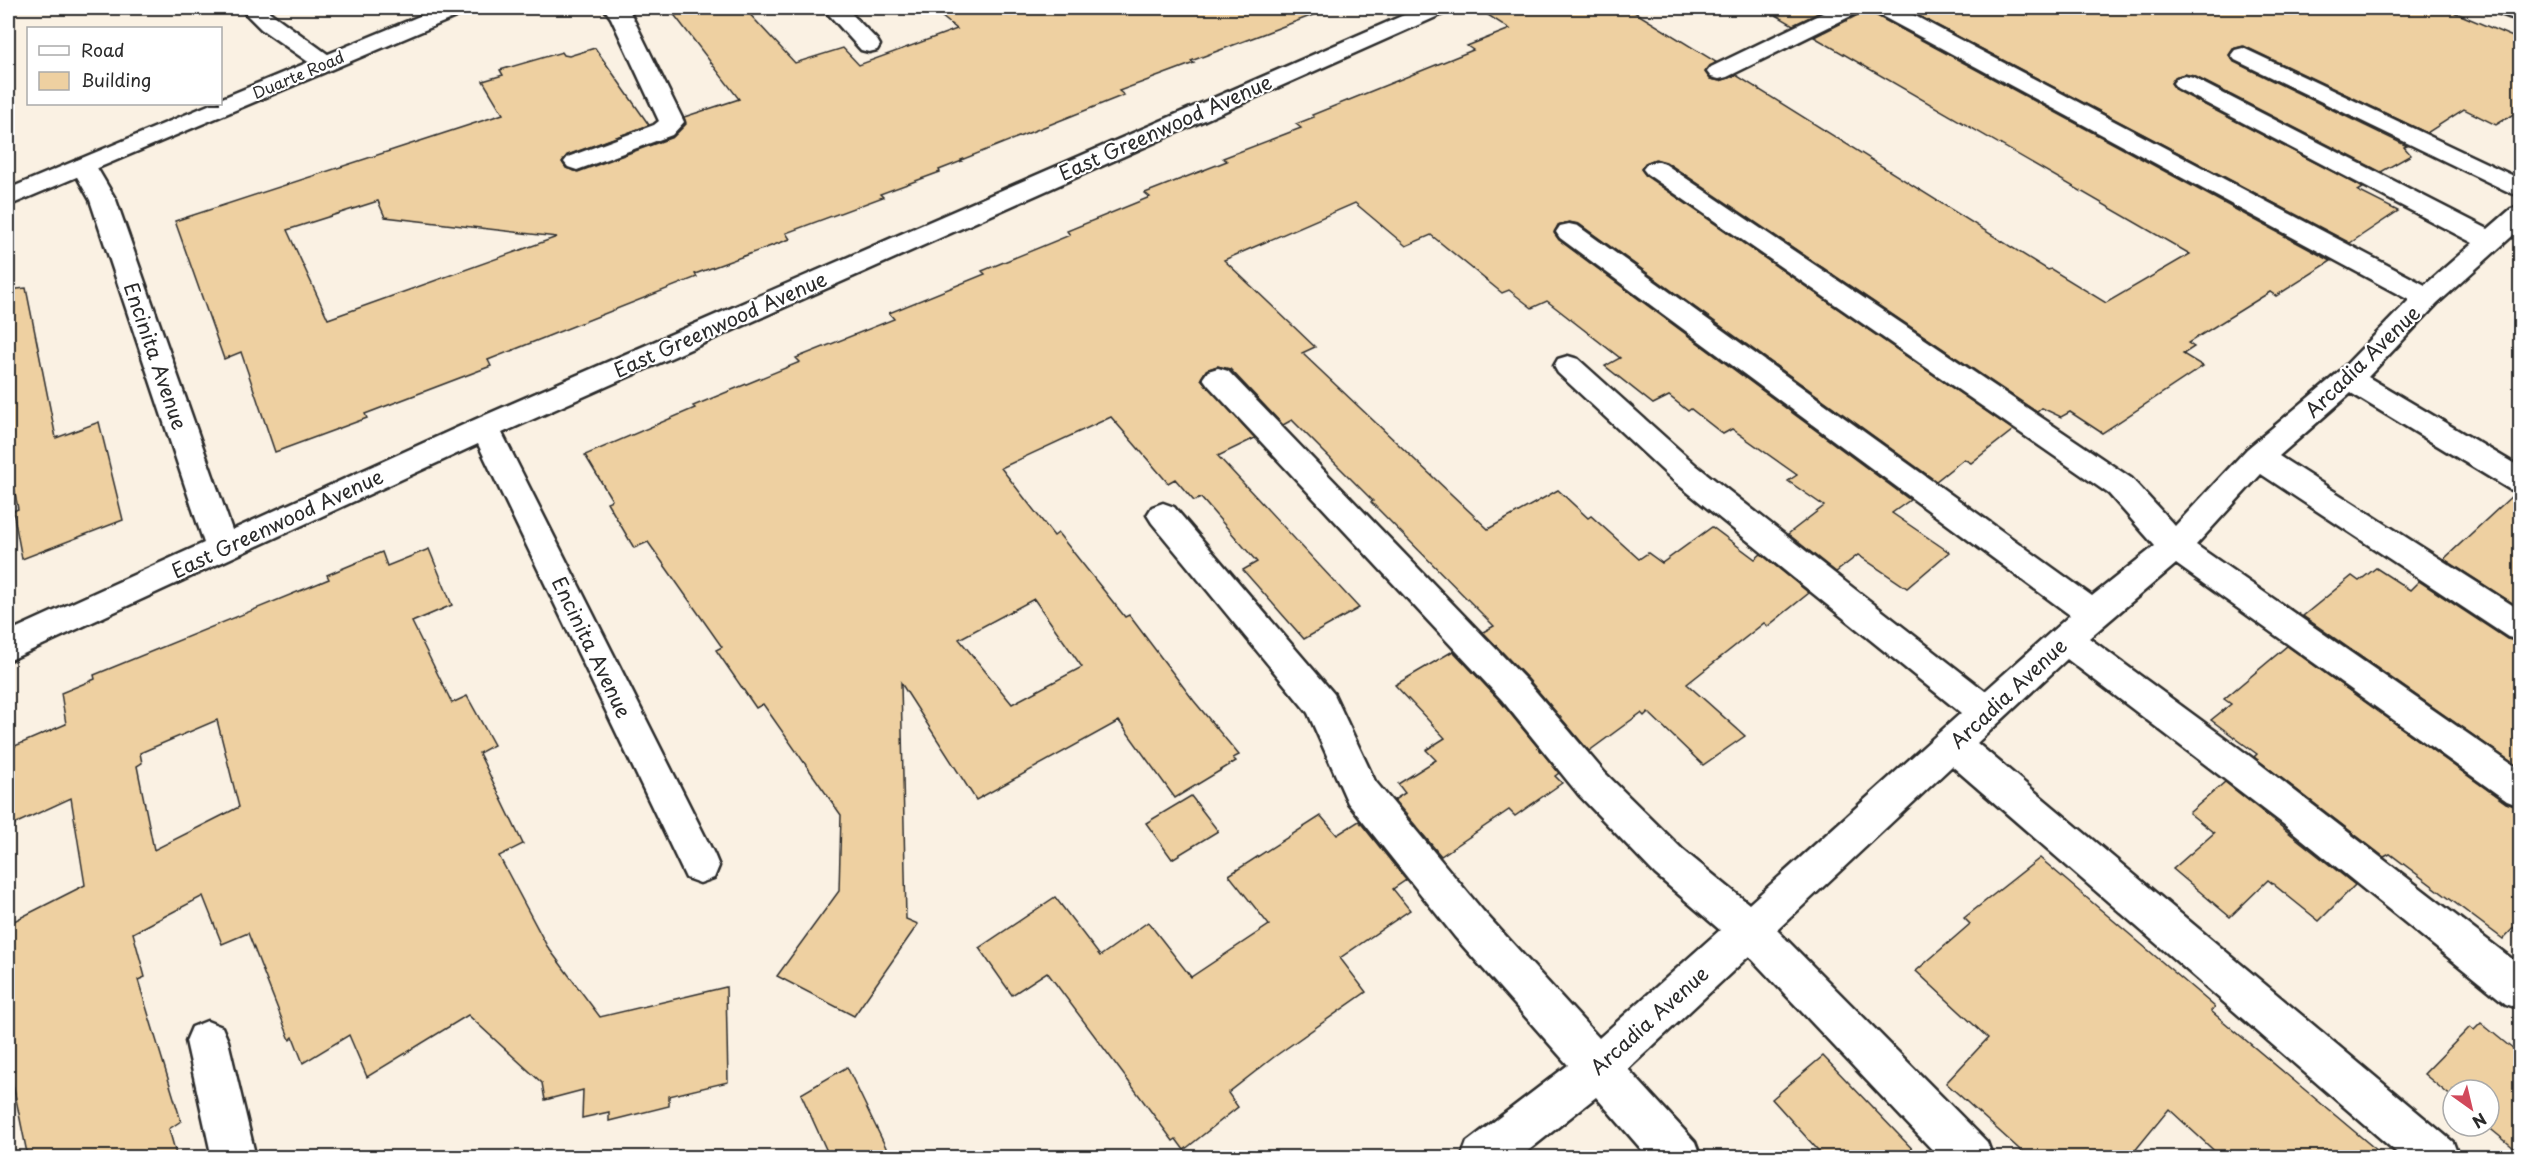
<svg xmlns="http://www.w3.org/2000/svg" width="2528" height="1165" viewBox="0 0 2528 1165" font-family="'Playpen Sans',sans-serif">
<style>
.building{fill:#eed0a1;stroke:#2b2b2b;stroke-width:1.5;fill-rule:evenodd}
.lines{fill:none;stroke-linecap:round;stroke-linejoin:round}
.minor-casing{stroke:#2b2b2b;stroke-width:5}
.major-casing{stroke:#2b2b2b;stroke-width:5}
.minor{fill:#fff;fill-rule:evenodd}
.major{fill:#fff;fill-rule:evenodd}
.labels{text-anchor:middle;dominant-baseline:central;stroke-width:4.5;stroke-linejoin:round;paint-order:stroke}
.far-street-label{font-size:16px;fill:#2b2b2b;stroke:#fff}
.street-label{font-size:20px;fill:#2b2b2b;stroke:#fff}
</style>
<rect width="100%" height="100%" fill="#faf1e3"/>
<filter id="ink" filterUnits="userSpaceOnUse"><feTurbulence type="fractalNoise" baseFrequency=".0167" numOctaves="2"/><feDisplacementMap in="SourceGraphic" scale="12" xChannelSelector="R" yChannelSelector="G"/><feConvolveMatrix kernelMatrix="1 2 1 2 8 2 1 2 1" color-interpolation-filters="sRGB"/></filter>
<g filter="url(#ink)">
<g class="building">
<path d="M669,8h75l51,55 48,-15 16,17 98,-36 -26,-21h389l1,4 -130,49 3,2 -75,28 5,4 -163,65 1,1 -23,9 1,2 -60,22 3,3 -97,36 4,6 -95,35 2,3 -209,83 3,6 -126,48 2,4 -92,34 -34,-100 -17,7 -49,-138 328,-107 -20,-33 20,-6 -3,-5 62,-18 2,3 5,1 26,-8 54,77 -82,30 -5,7 4,6 12,4 95,-35 13,-13 -2,-7 55,-18zM378,201l7,16 172,20 -229,82 -41,-89z"/>
<path d="M1477,8h151l88,54 -11,10 5,7 10,2 16,-6 312,195 3,-1 55,34 84,-49 -376,-217 44,-22 4,-7h9l4,7 456,246 -55,35 -6,-4 -82,51 6,4 -11,7 20,12 -101,67 -32,-21 -9,5 -19,-9 -5,4 -371,-250 -11,-3 -10,4 -4,6 5,7 367,254 -42,33 -7,-4 -28,22 -357,-257 -10,-2 -11,3 -4,8 5,7 351,260 -18,13 57,39 -42,36 -49,-33 -22,17 -48,-38 36,-28 -36,-25 9,-6 -65,-46 -9,5 -32,-25 -3,2 -19,-15 -16,8 -48,-38 15,-8 -73,-57 -15,7 -23,-18 -7,3 -71,-58 -25,11 -51,-43 -131,57 91,87 -13,6 186,176 70,-39 30,28 3,-2 48,43 9,-6 14,10 50,-36 43,32 6,-5 48,39 -41,33 -4,-3 -77,61 58,52 -42,29 -55,-53 -4,4 -3,-3 -52,38 -61,-72 -45,-47 11,-6 -123,-124 2,-1 -81,-81 -9,5 -53,-56 -13,-3 -11,4 -5,9 54,59 -37,18 141,152 -55,31 -61,-69 14,-8 -56,-64 -7,3 -19,-22 -7,4 -57,-66 -110,51 53,68 4,-3 67,84 4,-2 65,86 45,54 -6,3 3,3 -61,37 -56,-77 -143,79 -75,-117 5,236 12,5 -64,92 -77,-40 62,-85 2,-76 -78,-111 -7,4 -40,-58 6,-3 -74,-105 -14,6 -27,-46 5,-2 -27,-45 110,-47 -2,-2 107,-44 -4,-4 98,-39 -5,-6 96,-39 -3,-3 88,-36 -3,-4 83,-34 -5,-4 82,-32 -4,-3 78,-30 -5,-4 18,-7 -2,-2 161,-65 -6,-4 43,-17zM1034,599l48,68 -70,37 -53,-65z"/>
<path d="M1764,8h65l-36,17z"/>
<path d="M1904,8h540l76,32v70l-24,15 -32,-16 -37,24 -183,-87 -11,3 -4,6 5,7 173,84 -3,1 7,8 -30,17 -187,-96 -10,-2 -9,3 -4,6 5,7 182,95 5,3 -5,3 40,20 -48,32z"/>
<path d="M26,288l30,150 43,-16 24,98 -101,39 -9,-48 5,-2 -10,-54v-165z"/>
<path d="M2515,493l5,1v114l-76,-49z"/>
<path d="M429,549l23,56 -40,17 40,81 15,-7 27,49 -15,8 44,91 -24,12 48,90 53,71 126,-30 2,95 -59,14v10l-60,15v-9l-27,6 1,-28 -38,10 -3,-17 -74,-68 -101,62 -18,-42 -46,28 -10,-26 -3,3 -42,-107 -26,11 -19,-48 -70,37 12,44 -7,3 43,141 -12,8 8,29h-149l-20,-98v-136l77,-39 -14,-87 -63,29v-78l58,-25 -5,-31 34,-14 -1,-4 235,-96 -2,-4 55,-23 5,14zM217,720l22,87 -85,43 -17,-84 5,-3 -2,-10z"/>
<path d="M2376,568l34,22 9,-9 88,58 13,3v126l-217,-152 49,-40 7,5z"/>
<path d="M2287,646l219,157 14,5v113l-17,18 -113,-85 -6,3 -130,-100 3,-3 -46,-34 20,-16 -7,-5z"/>
<path d="M1453,651l47,50 59,72 -4,3 7,7 -47,33 -6,-6 -68,46 -47,-56 11,-7 -7,-9 38,-24 -10,-10 19,-12 -50,-53z"/>
<path d="M2225,782l130,103 -36,36 -51,-41 -38,37 -57,-48 41,-36 -25,-20z"/>
<path d="M1191,796l27,35 -46,28 -26,-36z"/>
<path d="M1321,816l16,19 22,-14 47,59 -13,9 17,21 -70,48 26,34 -92,65 -46,36 10,14 -54,43 -8,-11 -3,2 -126,-169 -35,23 -33,-47 76,-51 45,59 48,-34 43,55 78,-52 -40,-50z"/>
<path d="M2040,858l175,149 -4,4 175,147h-164l-53,-49 -40,49h-100l-83,-75 42,-45 -72,-67 54,-47 -6,-6z"/>
<path d="M2481,1023l39,32v98l-33,-27 2,-36h-36v8l-29,-24 46,-47 4,3z"/>
<path d="M1823,1056l98,102h-96l-53,-59z"/>
<path d="M847,1067l44,91h-61l-29,-64z"/>
</g>
<g class="lines">
<g class="minor-casing">
<g id="minor">
<path d="M240,8h24l69,50 4,5 -4,5 -8,2 -8,-2 -56,-39z"/>
<path d="M604,8h22l4,4 54,110 -12,13 -95,35 -9,-3 -4,-5 4,-5 86,-32 5,-4 -48,-103z"/>
<path d="M823,8h23l31,32 3,5 -3,5 -8,2 -8,-2z"/>
<path d="M1420,8h28l-3,5 -943,420 212,421 5,12 -5,12 -14,5 -14,-5 -208,-434 -470,217v-29l196,-89 -114,-343 -19,-34 4,-5 9,-3 9,3 23,39 116,330 242,-110z"/>
<path d="M1833,8h27l-3,5 -130,64 -8,2 -8,-2 -4,-5 4,-5z"/>
<path d="M1873,8h27l525,277 48,-42 -296,-155 -4,-5 4,-5 8,-2 8,2 295,151 23,-20 9,-2v22l-83,75 -69,73 152,90v25l-11,-3 -158,-96 -72,63 241,154v30l-12,-3 -247,-163 -65,71 324,225v36l-13,-5 -331,-237 -87,74 162,119 269,208v44l-14,-5 -224,-181 -215,-164 -90,84 476,399 6,16h-56l-451,-392 -175,164 210,212 6,16h-53l-191,-202 -121,113 67,73 6,16h-52l-53,-61 -77,61h-58l6,-16 101,-77 -113,-128 -107,-134 -40,-90 -156,-190 -5,-8 5,-8 11,-4 11,4 160,187 41,87 108,130 116,127 121,-108 -65,-56 -76,-79 -77,-95 -294,-315 -5,-7 5,-7 10,-3 10,3 298,309 79,93 78,77 66,54 212,-191 -286,-231 -117,-109 -4,-7 4,-7 10,-3 10,3 119,107 288,225 85,-76 -510,-377 -4,-6 4,-6 9,-2 9,2 514,370 63,-50 -46,-52 -462,-320 -4,-5 4,-5 9,-3 9,3 466,314 44,48 72,-77 92,-77 70,-72 -533,-287z"/>
<path d="M2243,48l277,131v17l-9,-3 -276,-133 -4,-5 4,-5z"/>
<path d="M207,1021l15,6 6,14 28,117h-44l-26,-117 6,-14z"/>
</g>
</g>
<g class="major-casing">
<g id="major">
<path d="M439,8h29l-3,5 -457,193v-17l203,-85h9v-5z"/>
<path d="M2494,8h26v13l-23,-8z"/>
</g>
</g>
<use href="#minor" class="minor"/>
<use href="#major" class="major"/>
</g>
</g>
<g class="labels">
<g class="far-street-label">
<text transform="translate(298 74) rotate(-23)">Duarte Road</text>
</g>
<g class="street-label">
<text transform="translate(1165 127) rotate(-24)">East Greenwood Avenue</text>
<text transform="translate(720 324) rotate(-24)">East Greenwood Avenue</text>
<text transform="translate(156 356) rotate(71)">Encinita Avenue</text>
<text transform="translate(2362 361) rotate(-44)">Arcadia Avenue</text>
<text transform="translate(277 523) rotate(-25)">East Greenwood Avenue</text>
<text transform="translate(592 647) rotate(64)">Encinita Avenue</text>
<text transform="translate(2008 693) rotate(-43)">Arcadia Avenue</text>
<text transform="translate(1649 1020) rotate(-42)">Arcadia Avenue</text>
</g>
</g>
<rect width="2528" height="1165" fill="none" stroke="#fff" stroke-width="30"/>
<rect x="15" y="15" width="2498" height="1135" fill="none" stroke="#2b2b2b" stroke-width="2" filter="url(#ink)"/>
<rect x="27" y="27" width="195" height="78" fill="#ffffff" stroke="#aaaaaa" stroke-width="1.5"/>
<rect x="39" y="46" width="30" height="9" fill="#ffffff" stroke="#aaaaaa" stroke-width="1.5"/>
<text x="81" y="57" font-size="18" fill="#2b2b2b">Road</text>
<rect x="39" y="72" width="30" height="18" fill="#eed0a1" stroke="#aaaaaa" stroke-width="1.5"/>
<text x="81" y="87" font-size="18" fill="#2b2b2b">Building</text>
<g transform="translate(2471 1108) rotate(146)"><circle r="28" fill="#ffffff" stroke="#aaaaaa" stroke-width="1.5"/>
<path d="M0-4.5L10 22L0 15L-10 22Z" fill="#d1495b"/>
<text y="-9" font-size="16" font-weight="bold" text-anchor="middle" fill="#2b2b2b">N</text>
</g>
</svg>
